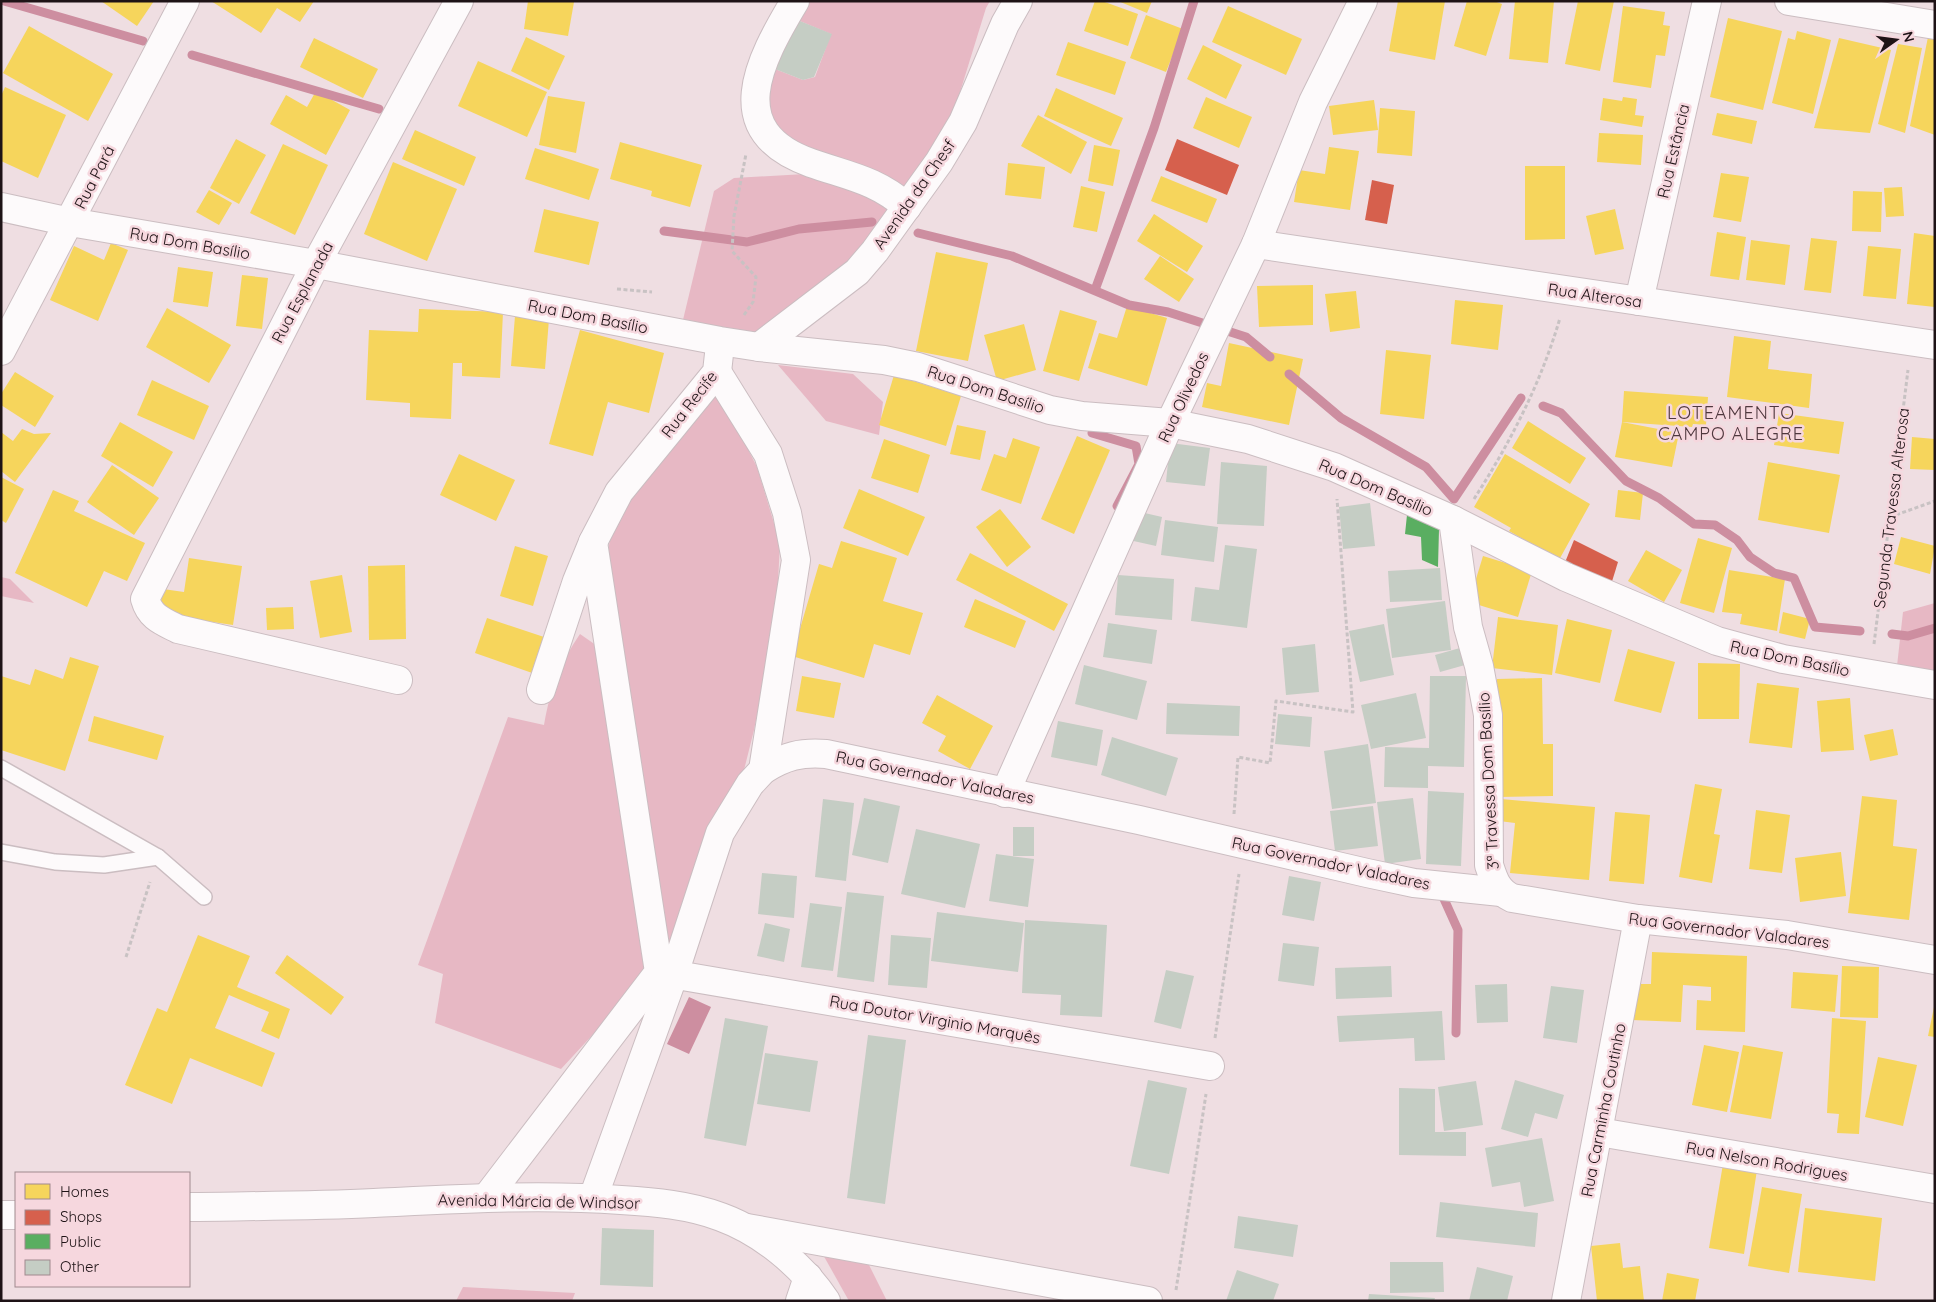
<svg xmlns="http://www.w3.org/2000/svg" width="1936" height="1302" viewBox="0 0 1936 1302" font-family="Quicksand,sans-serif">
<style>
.green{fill:#e7b8c4}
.water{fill:#cd8ea0}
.homes{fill:#f6d55c}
.shops{fill:#d6604d}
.public{fill:#5aae61}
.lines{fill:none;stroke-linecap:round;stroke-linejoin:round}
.stream{stroke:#cd8ea0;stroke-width:9}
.building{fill:#c5cdc4}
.lane-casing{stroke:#cbbdc1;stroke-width:18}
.street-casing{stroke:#cbbdc1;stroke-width:30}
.secondary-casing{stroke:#cbbdc1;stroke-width:30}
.path{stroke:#c8c2c3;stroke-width:3;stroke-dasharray:4 2.5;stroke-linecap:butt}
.lane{stroke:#fdfafb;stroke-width:15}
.street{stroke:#fdfafb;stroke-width:28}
.secondary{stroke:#fdfafb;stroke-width:28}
.labels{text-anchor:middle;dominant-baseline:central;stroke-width:5;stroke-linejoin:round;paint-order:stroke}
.street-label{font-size:16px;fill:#1e1316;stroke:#f6d7de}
.neighbourhood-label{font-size:18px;letter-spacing:1px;fill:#4f383e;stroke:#f6d7de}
</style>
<rect width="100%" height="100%" fill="#efdee2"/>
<g class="green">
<path d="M806,1h184l-4,7 -34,110 -42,74 -85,-30 -51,-32 -11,-25 12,-36 28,11 12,-3 16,-43 -36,-15z"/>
<path d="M805,174l79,20 7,25 -41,41 -86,75 -82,-11 32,-133 20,-13z"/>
<path d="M778,365l75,9 30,28 -4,33 -53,-14z"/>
<path d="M714,383l43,84 23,76 -4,78 -22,109 -12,48 -40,65 -30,99 -10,18 -54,-408c4,-47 76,-129 106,-169z"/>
<path d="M1,577l9,2 24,24 -33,-7z"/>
<path d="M1935,603v68l-38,-5 6,-54z"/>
<path d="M580,634l23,16 44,326 -86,93 -126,-46 8,-49 -25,-9 90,-248 36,8c7,-38 14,-58 36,-91z"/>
<path d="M812,1235l45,6 30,60h-38z"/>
<path d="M463,1287l112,6 -3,8h-116z"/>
</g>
<path class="water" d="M689,997l22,10 -22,47 -22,-10z"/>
<g class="homes">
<path d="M101,1h53l-17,25z"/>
<path d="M211,1h103l-14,21 -23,-14 -16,25z"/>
<path d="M528,1l46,1 -6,34 -44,-7z"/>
<path d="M1095,1h7l36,13 -10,32 -44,-15z"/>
<path d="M1118,1h34l-5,12z"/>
<path d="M1398,1h47l-10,59 -46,-9z"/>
<path d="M1467,1h27l8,3 -16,52 -32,-10z"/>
<path d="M1515,1h39l-6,62 -39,-4z"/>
<path d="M1578,1h36l-14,70 -35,-7z"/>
<path d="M1228,6l74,33 -16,36 -74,-33z"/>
<path d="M1623,6l42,6 -2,13 7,1 -5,30 -9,-1 -5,33 -38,-6z"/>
<path d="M1146,15l37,14 -17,43 -36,-14z"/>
<path d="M1728,18l54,13 -19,79 -53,-13z"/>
<path d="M29,26l84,48 -25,47 -85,-48z"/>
<path d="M1797,31l34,9 -18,74 -41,-11 16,-65 7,2z"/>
<path d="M526,37l39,19 -16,34 -38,-19z"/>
<path d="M1928,37l7,2v96l-25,-9z"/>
<path d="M314,38l64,31 -15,29 -63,-31z"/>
<path d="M1839,38l52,12 -21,83 -56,-5z"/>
<path d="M1068,42l58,20 -11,33 -59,-20z"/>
<path d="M1898,44l24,4 -17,85 -27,-9z"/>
<path d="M1203,45l39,20 -16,34 -39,-20z"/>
<path d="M478,61l69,31 -20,45 -69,-31z"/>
<path d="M5,87l61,28 -28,63 -37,-17v-65z"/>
<path d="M1056,88l67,30 -12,28 -67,-30z"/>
<path d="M316,91l34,19 -24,45 -56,-31 16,-29 21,12z"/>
<path d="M548,96l37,6 -9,51 -37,-8z"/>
<path d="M1206,97l46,20 -13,31 -46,-20z"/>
<path d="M1623,97l14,2 -2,16 9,1 -2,11 -42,-7 3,-22 19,3z"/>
<path d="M1374,100l4,30 -45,5 -4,-29z"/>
<path d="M1380,108l35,3 -3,45 -35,-3z"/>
<path d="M1717,113l40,8 -5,23 -40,-9z"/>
<path d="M1038,115l49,27 -16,32 -50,-28z"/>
<path d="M415,130l61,27 -12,29 -62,-27z"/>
<path d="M1599,133l44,2 -2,30 -44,-3z"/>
<path d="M236,139l30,16 -27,49 -29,-16z"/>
<path d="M620,142l82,23 -12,42 -39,-11 1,-5 -42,-12z"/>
<path d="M283,144l45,21 -33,70 -45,-22z"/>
<path d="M1094,145l26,5 -7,36 -25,-5z"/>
<path d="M1329,147l30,4 -9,59 -56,-8 5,-32 26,4z"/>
<path d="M535,148l64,21 -10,31 -64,-21z"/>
<path d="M393,162l64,27 -30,72 -63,-27z"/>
<path d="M1008,163l37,4 -4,32 -36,-4z"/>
<path d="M1525,166h40v73l-40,1z"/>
<path d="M1721,173l28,4 -8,45 -28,-5z"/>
<path d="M1161,176l56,23 -10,24 -56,-22z"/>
<path d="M1081,186l24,6 -8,40 -24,-5z"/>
<path d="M1902,187l2,29 -18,1 -2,-29z"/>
<path d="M209,190l23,13 -13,22 -23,-13z"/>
<path d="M1853,191l29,1 -1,40 -29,-1z"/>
<path d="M544,209l55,13 -10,43 -55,-13z"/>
<path d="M1615,209l9,40 -29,6 -9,-39z"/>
<path d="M1154,214l49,32 -16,26 -50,-31z"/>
<path d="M1717,232l29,5 -7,43 -29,-4z"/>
<path d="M1914,233l21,3v71l-28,-3z"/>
<path d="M1811,238l26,3 -6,52 -27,-3z"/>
<path d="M1751,240l39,5 -5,40 -39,-5z"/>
<path d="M111,243l17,7 -30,71 -48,-21 24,-54 30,14z"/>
<path d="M1868,246l33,3 -5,50 -33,-3z"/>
<path d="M936,252l52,11 -20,98 -52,-10z"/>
<path d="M1160,256l34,23 -15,23 -35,-23z"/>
<path d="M178,267l35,5 -5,35 -35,-5z"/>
<path d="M242,275l26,3 -6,51 -26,-3z"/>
<path d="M1313,285v40l-54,2 -2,-41z"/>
<path d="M1356,291l4,37 -30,4 -5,-38z"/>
<path d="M1455,300l48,5 -5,45 -47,-6z"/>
<path d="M1127,306l40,12 -20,68 -59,-18 11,-35 18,5z"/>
<path d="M167,308l64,37 -22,38 -63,-36z"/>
<path d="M419,309l84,3 -3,66 -38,-2v-13h-9l-2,56 -41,-2v-14l-44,-3 3,-70 49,2z"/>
<path d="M1060,310l37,11 -18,60 -36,-10z"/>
<path d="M515,316l34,3 -4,50 -34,-3z"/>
<path d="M1024,324l12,46 -39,11 -13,-46z"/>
<path d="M580,330l84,23 -15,60 -41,-11 -15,54 -44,-12z"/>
<path d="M1734,336l37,5 -3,28 44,5 -3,34 -82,-11z"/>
<path d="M1229,343l74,16 -14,66 -87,-18 5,-24 14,3z"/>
<path d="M1386,350l45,5 -7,64 -44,-5z"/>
<path d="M15,372l39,24 -19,31 -34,-22v-11z"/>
<path d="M894,375l67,21 -15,50 -67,-21z"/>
<path d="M152,380l57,26 -15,34 -57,-25z"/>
<path d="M1624,391l84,6 -2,28 -13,-1 -1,3 -70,-5z"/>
<path d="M1779,413l65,9 -5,32 -65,-9z"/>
<path d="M1528,421l58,37 -16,26 -58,-36z"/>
<path d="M120,422l53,30 -20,35 -52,-31z"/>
<path d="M1622,422l57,11 -7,34 -57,-10z"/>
<path d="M957,425l29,6 -6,29 -30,-6z"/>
<path d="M22,429l12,5 17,-1 -36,49 -14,-11v-39l12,9z"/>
<path d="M1077,436l33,14 -36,84 -33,-15z"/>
<path d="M1912,437l23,2v31l-25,-1z"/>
<path d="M1013,438l27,9 -19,57 -40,-14 13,-36 12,4z"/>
<path d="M884,439l46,16 -12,38 -47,-15z"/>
<path d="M459,454l56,26 -19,41 -56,-26z"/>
<path d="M1505,454l85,50 -31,56 -50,-29 2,-3 -37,-21z"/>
<path d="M1768,462l72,13 -11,58 -71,-13z"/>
<path d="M112,465l47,33 -25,37 -47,-33z"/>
<path d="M1,477l23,12 -18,34 -5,-3z"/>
<path d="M859,489l66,28 -17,39 -65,-28z"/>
<path d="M53,490l26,11 -5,10 71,32 -18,38 -23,-10 -17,36 -72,-34z"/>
<path d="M1618,490l25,3 -3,27 -25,-3z"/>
<path d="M1000,509l31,38 -24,20 -31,-40z"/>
<path d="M1901,537l34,9 -5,28 -36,-10z"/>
<path d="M1698,538l34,10 -18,65 -34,-10z"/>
<path d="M841,541l56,17 -14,43 40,12 -13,42 -36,-11 -10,34 -72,-22 27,-92 13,4z"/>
<path d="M515,546l33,10 -15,50 -33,-10z"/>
<path d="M1646,550l36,20 -18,32 -36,-21z"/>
<path d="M970,553l98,51 -14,27 -98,-51z"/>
<path d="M1483,556l49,15 -14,46 -49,-15z"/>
<path d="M189,558l53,8 -9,59 -74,-11 4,-25 21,3z"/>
<path d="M405,565l1,74 -37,1 -1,-74z"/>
<path d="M1729,570l56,9 -8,52 -37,-7 2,-10 -20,-2z"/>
<path d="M342,575l10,57 -32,6 -10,-57z"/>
<path d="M975,599l51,22 -11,27 -51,-21z"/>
<path d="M293,607l1,22 -27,1 -1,-22z"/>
<path d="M1783,612l27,7 -5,20 -26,-6z"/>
<path d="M1498,617l60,8 -6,50 -60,-7z"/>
<path d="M487,618l60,20 -12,36 -60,-21z"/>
<path d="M1567,619l45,11 -12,53 -45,-10z"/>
<path d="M1628,649l47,13 -14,51 -47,-12z"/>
<path d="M70,657l29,9 -34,105 -64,-21v-74l29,9 5,-16 28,10z"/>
<path d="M1698,663l42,1 -1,55h-41z"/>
<path d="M802,676l39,7 -7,35 -38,-7z"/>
<path d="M1542,678l1,66h10v52l-55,1 -1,-118z"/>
<path d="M1757,683l42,5 -7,60 -43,-5z"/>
<path d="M937,695l56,31 -23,43 -32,-18 8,-15 -24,-13z"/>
<path d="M1850,698l4,52 -33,2 -4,-51z"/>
<path d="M94,716l70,20 -7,24 -69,-19z"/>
<path d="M1893,729l5,26 -28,6 -6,-26z"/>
<path d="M1695,784l27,5 -8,45 6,1 -8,48 -33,-6z"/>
<path d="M1862,796l35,4 -4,46 24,3 -8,71 -61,-7z"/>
<path d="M1501,799l94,8 -6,73 -79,-7 5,-50 -16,-2z"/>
<path d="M1756,810l34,5 -8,58 -33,-4z"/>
<path d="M1615,812l35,3 -6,69 -35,-3z"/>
<path d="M1841,852l5,44 -46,6 -5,-44z"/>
<path d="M198,935l52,21 -13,31 53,22 -11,30 -18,-8 8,-19 -40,-17 -14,33 60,25 -13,34 -72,-29 -18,46 -47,-19 32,-77 10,4z"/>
<path d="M1652,952l95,4 -2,76 -49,-2 1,-30 14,1v-14l-28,-2 -2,37 -49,-2 2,-36h17z"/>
<path d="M287,955l57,42 -13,18 -56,-42z"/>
<path d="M1842,966l37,1 -1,51 -38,-1z"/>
<path d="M1793,972l45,3 -3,37 -44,-4z"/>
<path d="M1934,1007h1v30l-7,-1z"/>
<path d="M1832,1018l34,3 -7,113 -22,-1 2,-19 -12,-1z"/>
<path d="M1704,1045l35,7 -12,60 -35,-7z"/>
<path d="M1743,1045l40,7 -12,67 -41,-7z"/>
<path d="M1878,1057l39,8 -14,61 -38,-9z"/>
<path d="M1723,1164l34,6 -13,84 -35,-6z"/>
<path d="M1762,1187l40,7 -13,79 -41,-7z"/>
<path d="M1805,1208l77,10 -7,63 -77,-9z"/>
<path d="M1620,1243l3,25 17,-2 4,35h-47l-6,-55z"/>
<path d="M1667,1273l32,6 -4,22h-33z"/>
</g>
<g class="shops">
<path d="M1177,139l62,26 -12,30 -62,-25z"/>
<path d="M1372,180l22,5 -7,39 -22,-4z"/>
<path d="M1574,540l44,22 -8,26 -46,-23z"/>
</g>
<path class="public" d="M1407,515l32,14 -1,38 -16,-7 -1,-23 -16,-3z"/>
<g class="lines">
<g class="stream">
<path d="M4,1l139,40"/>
<path d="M192,55l187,54"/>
<path d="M664,231l83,11 52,-13 73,-7"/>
<path d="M918,233l94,23 117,49 39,7 78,25 24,20"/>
<path d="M1095,290l59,-162 40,-127"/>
<path d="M1289,374l52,44 85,49 28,32 67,-101"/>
<path d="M1543,406l18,7 65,68 33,17 35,26 21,1 22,15 13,17 24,16 20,5 21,49 45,4"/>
<path d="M1092,433l44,13 3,18 -22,42"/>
<path d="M1892,634l16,2 27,-8"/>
<path d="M1444,899l14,31 -2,103"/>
</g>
</g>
<g class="building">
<path d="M795,19l37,15 -18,43 -11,3 -28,-11z"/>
<path d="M1170,443l40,5 -5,38 -39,-4z"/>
<path d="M1221,462l46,4 -3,60 -47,-2z"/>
<path d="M1370,503l5,43 -32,3 -4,-42z"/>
<path d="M1136,511l26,6 -6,29 -27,-6z"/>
<path d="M1165,520l53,7 -4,35 -53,-7z"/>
<path d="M1225,545l32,4 -10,79 -56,-7 4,-34 24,3z"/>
<path d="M1440,568l2,32 -52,2 -2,-31z"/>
<path d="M1118,575l56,4 -2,41 -57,-5z"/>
<path d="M1445,601l6,49 -59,8 -6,-49z"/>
<path d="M1108,623l49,7 -5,34 -49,-7z"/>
<path d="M1384,624l10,51 -34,7 -11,-51z"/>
<path d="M1315,644l4,48 -33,3 -4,-47z"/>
<path d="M1460,648l5,17 -25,7 -5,-17z"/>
<path d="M1084,665l63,16 -10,39 -62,-16z"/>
<path d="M1430,676h36l-2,91 -36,-1v22l-44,-1 1,-40 44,1z"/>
<path d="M1416,693l10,45 -55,11 -10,-44z"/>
<path d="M1167,703l73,3 -1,30 -73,-2z"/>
<path d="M1278,714l34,3 -2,30 -35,-3z"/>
<path d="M1058,721l45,9 -6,36 -46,-9z"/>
<path d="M1112,737l66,21 -12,38 -65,-21z"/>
<path d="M1368,744l8,59 -44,6 -8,-58z"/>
<path d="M1428,791l36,2 -3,73 -35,-2z"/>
<path d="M864,798l36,8 -12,57 -36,-8z"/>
<path d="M1413,798l8,61 -36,5 -8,-62z"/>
<path d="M823,799l31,4 -8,78 -31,-4z"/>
<path d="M1373,806l5,40 -43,5 -5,-40z"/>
<rect x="1013" y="827" width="21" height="29"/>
<path d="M916,829l64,15 -15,64 -64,-14z"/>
<path d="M996,854l38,5 -6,48 -39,-6z"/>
<path d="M762,873l35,3 -3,42 -36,-4z"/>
<path d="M1289,876l32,6 -7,39 -32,-6z"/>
<path d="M847,892l37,4 -10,86 -37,-5z"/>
<path d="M810,903l32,4 -9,64 -32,-4z"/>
<path d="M937,912l87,11 -6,49 -87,-11z"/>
<path d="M1025,920l82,5 -5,92 -42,-2 1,-20 -39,-2z"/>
<path d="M765,923l25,6 -6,33 -27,-6z"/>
<path d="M891,935l40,3 -4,50 -39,-3z"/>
<path d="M1283,943l36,4 -5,39 -36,-5z"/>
<path d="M1391,966l1,31 -56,2 -1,-31z"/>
<path d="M1166,970l28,6 -13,53 -27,-7z"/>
<path d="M1507,984l1,38 -31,1 -2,-38z"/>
<path d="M1551,986l33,4 -7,53 -34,-5z"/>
<path d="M1442,1011l3,49 -30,1 -1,-23 -75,4 -2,-26z"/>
<path d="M725,1018l43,8 -22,120 -42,-8z"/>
<path d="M868,1035l38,5 -21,164 -38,-6z"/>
<path d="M765,1053l53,8 -8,51 -53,-8z"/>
<path d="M1148,1080l39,8 -18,86 -39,-8z"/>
<path d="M1515,1080l49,15 -7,24 -22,-6 -7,24 -27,-8z"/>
<path d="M1476,1081l7,44 -39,6 -6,-44z"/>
<path d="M1399,1088l36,1v43h31v24l-67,-1z"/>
<path d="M1542,1138l12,63 -30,6 -4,-25 -28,5 -7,-39z"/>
<path d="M1440,1202l98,11 -3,34 -99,-10z"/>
<path d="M1238,1216l60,9 -5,32 -59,-9z"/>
<path d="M602,1228l52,2 -1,57 -53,-2z"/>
<path d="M1390,1262h53l1,30 -54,1z"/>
<path d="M1477,1267l36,9 -6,25h-38z"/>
<path d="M1237,1270l42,14 -6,17h-47z"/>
<path d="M1369,1294l66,4 -1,3h-66z"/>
</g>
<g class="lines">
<g class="lane-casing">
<g id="lane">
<path d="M1,768l157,89 46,40"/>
<path d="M1,852l54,10 49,3 54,-8"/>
</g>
</g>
<g class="street-casing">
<g id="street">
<path d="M795,1c-36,60 -74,130 16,162 37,13 66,17 96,44"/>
<path d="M1789,1l146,24"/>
<path d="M1256,244l679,101"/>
<path d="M1639,301l68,-300"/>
<path d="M759,347l98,-75 18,-21 64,-89 24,-40 42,-98 13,-23"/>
<path d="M1,351l184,-350"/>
<path d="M1453,520l113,57 151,64 66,18 152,26"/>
<path d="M398,680l-220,-51c-16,-8 -28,-12 -33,-30l171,-335 143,-263"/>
<path d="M541,690l36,-109 16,-39 26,-50 98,-120 2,-18"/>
<path d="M763,770c22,-14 38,-18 63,-16l313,66 228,53 47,10 87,9"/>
<path d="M1005,793l165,-370 86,-179 57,-142 50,-101"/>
<path d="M659,972l551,94"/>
<path d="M1599,1132l336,57"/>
<path d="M487,1197l172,-225 -66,-430"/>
<path d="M593,1198l81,-224 46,-141 30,-49 13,-14 33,-210 -9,-47 -19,-59 -51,-82"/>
<path d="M747,1228l401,73"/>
<path d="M800,1301l8,-24"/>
<path d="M1566,1301l72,-382"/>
</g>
</g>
<g class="secondary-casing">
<g id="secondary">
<path d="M1,207l69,15 246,42 404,77 39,6 125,13 34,7 132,43 32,6 88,7 78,16 86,28 119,53 15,107 11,39 9,49 1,150c5,15 8,26 23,33l126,21 149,16 148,25"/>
<path d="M189,1207c62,-1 124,-1 185,-4 83,-4 165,-9 247,-3 33,2 69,5 100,17 41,15 81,48 105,84"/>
<path d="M1,1215h15"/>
</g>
</g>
<g class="path">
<path d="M617,289l35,3"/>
<path d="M744,315l9,-13 3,-25 -24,-26 2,-35 12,-62"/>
<path d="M1474,499c36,-56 67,-116 86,-181"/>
<path d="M1890,517l45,-16"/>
<path d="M1874,644l34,-274"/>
<path d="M1234,814l4,-57 32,6 6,-62 77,11 -16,-213"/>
<path d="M126,957l24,-75"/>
<path d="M1215,1038l24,-164"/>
<path d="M1176,1290l30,-196"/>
</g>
<use href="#lane" class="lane"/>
<use href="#street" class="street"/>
<use href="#secondary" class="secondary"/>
</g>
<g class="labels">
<g class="street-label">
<text transform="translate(1673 151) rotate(-77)">Rua Estância</text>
<text transform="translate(94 177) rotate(-63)">Rua Pará</text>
<text transform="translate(914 194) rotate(-55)">Avenida da Chesf</text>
<text transform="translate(190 243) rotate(10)">Rua Dom Basílio</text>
<text transform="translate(302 292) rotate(-62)">Rua Esplanada</text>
<text transform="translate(1595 295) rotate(8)">Rua Alterosa</text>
<text transform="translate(588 316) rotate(11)">Rua Dom Basílio</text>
<text transform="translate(986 389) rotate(18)">Rua Dom Basílio</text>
<text transform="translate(1183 397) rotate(-65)">Rua Olivedos</text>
<text transform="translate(689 404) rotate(-52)">Rua Recife</text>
<text transform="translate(1376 487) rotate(23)">Rua Dom Basílio</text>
<text transform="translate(1891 508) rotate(-83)">Segunda Travessa Alterosa</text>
<text transform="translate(1790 658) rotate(12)">Rua Dom Basílio</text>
<text transform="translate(935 777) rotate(12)">Rua Governador Valadares</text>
<text transform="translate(1488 781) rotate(-93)">3ª Travessa Dom Basílio</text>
<text transform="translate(1331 863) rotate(12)">Rua Governador Valadares</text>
<text transform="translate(1729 930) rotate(7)">Rua Governador Valadares</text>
<text transform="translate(935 1019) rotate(10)">Rua Doutor Virginio Marquês</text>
<text transform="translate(1603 1110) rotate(-79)">Rua Carminha Coutinho</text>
<text transform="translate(1767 1161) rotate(10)">Rua Nelson Rodrigues</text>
<text transform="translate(539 1201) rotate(1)">Avenida Márcia de Windsor</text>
</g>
<g class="neighbourhood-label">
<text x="1731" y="412">LOTEAMENTO<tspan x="1731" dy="21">CAMPO ALEGRE</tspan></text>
</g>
</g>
<rect width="1936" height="1302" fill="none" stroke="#1e1316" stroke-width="5"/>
<rect x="15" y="1172" width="175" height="115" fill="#f6d7de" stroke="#a0898e"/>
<rect x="25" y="1184" width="25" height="15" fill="#f6d55c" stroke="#a0898e"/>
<text x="60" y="1197" font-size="15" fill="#1e1316">Homes</text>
<rect x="25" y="1210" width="25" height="15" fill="#d6604d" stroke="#a0898e"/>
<text x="60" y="1222" font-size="15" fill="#1e1316">Shops</text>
<rect x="25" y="1234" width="25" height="15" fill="#5aae61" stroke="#a0898e"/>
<text x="60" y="1247" font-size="15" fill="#1e1316">Public</text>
<rect x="25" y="1260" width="25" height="15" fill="#c5cdc4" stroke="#a0898e"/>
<text x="60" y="1272" font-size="15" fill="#1e1316">Other</text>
<g transform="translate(1896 40) rotate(76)" stroke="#f6d7de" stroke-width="4" paint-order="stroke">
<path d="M0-4L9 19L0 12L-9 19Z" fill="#1e1316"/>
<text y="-8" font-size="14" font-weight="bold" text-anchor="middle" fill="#1e1316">N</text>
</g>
</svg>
